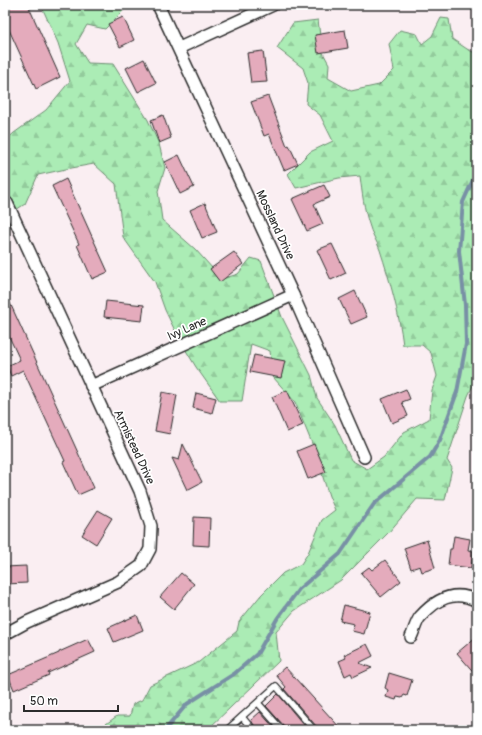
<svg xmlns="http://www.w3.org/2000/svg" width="482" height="735" viewBox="0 0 482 735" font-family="Pangolin,sans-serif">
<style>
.forest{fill:url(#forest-firs);stroke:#6b8c70}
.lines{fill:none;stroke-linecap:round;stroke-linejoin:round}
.stream{stroke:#7890a5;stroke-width:4}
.building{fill:#e4abbc;stroke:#2b2b2b}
.lane-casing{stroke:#2b2b2b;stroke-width:8}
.street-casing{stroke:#2b2b2b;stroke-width:14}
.lane{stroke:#fff;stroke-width:5.5}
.street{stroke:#fff;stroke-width:11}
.labels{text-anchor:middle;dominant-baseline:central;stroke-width:3.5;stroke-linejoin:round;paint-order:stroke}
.street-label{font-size:12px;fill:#2b2b2b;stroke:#fff}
</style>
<defs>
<pattern id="forest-firs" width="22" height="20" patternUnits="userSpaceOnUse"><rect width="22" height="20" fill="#abecb5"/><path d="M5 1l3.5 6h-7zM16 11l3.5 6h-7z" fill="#93cb9c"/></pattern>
</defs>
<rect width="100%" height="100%" fill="#faeef2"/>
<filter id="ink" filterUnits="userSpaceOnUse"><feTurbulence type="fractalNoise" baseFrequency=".025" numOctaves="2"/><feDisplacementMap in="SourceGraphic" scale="8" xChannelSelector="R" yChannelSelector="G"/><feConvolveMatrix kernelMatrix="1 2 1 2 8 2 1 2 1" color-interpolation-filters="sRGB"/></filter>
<g filter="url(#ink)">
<path class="forest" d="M41,5h88l-24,24 -18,-4 -11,19 12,19 25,1 35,56 11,24 6,24 -7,23 4,29 33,29 27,30 16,-5 13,-16 10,3 21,56 29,58 6,23 18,27 16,35 16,9 17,-12 20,-25 25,-13 3,-29 5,-14 -6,-23 -9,-8h-19c-4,-33 -13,-64 -23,-95 -3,-9 -9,-17 -11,-26 -5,-15 -7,-32 -9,-48l-21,2 -43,10 -8,-14 22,-22 23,-11 -13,-26 -14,-11 2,-21 -5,-15 -26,-20 16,-25 25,-3 4,31 7,13 -1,14 23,13 28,-6 15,-15 -5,-26 11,-14 17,4 5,10 10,-8 9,-18 8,1 3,20 15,10 10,5v323l-9,19 -21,64 5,8 -7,32 -28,-1 -28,33 -48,48 -47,31 -18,21 3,29 -72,69h-97l-4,-6 11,-8h13l3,-12 9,-4 8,-15 49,-23 38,-31 2,-9 22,-27 22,-22 18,-9 7,-11 14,-33 13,-10 -6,-14 -16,-50 -18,-44 -22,-25 -3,-26 -19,-7 -9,57h-22l-24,-34 -17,-28 -14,-29 -10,-28 -32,-45 -7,-53 -22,-20 -28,5 -28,6 -13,29 -20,13v-76l9,-8 32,-23 24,-29 -12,-38z"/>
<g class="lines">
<path class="stream" d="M165,730l22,-26 47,-30 23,-20 20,-35 22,-30 41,-35 34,-50 56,-47 10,-17 17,-48 9,-48 -1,-39 -6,-54 4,-49 14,-31"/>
</g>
<g class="building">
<path d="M5,5h23l32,72 -24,12 -31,-68z"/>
<path d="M123,17l11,23 -14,7 -12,-23z"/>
<path d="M345,30l3,18 -30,5 -3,-18z"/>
<path d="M263,51l4,31 -16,1 -4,-30z"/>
<path d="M144,59l12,24 -18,9 -12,-24z"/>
<path d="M268,96l19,50 2,-1 9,19 -14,6 -15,-36 -5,2 -13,-34z"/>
<path d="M163,115l8,23 -12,5 -8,-23z"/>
<path d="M179,155l15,32 -14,7 -15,-32z"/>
<path d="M66,179l42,93 -16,7 -15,-34 2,-1 -27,-58z"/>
<path d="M324,185l6,12 -16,7 9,20 -16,7 -15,-32z"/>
<path d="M205,203l12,29 -15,6 -12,-28z"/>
<path d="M332,244l14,29 -15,7 -14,-30z"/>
<path d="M234,252l9,12 -23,18 -10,-13z"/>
<path d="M355,291l12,26 -16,7 -12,-25z"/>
<path d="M5,292l89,196 -16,7 -15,-33 2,-1 -42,-91 -12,6 -4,-10 13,-6 -15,-32z"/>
<path d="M106,301l38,4 -2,16 -38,-4z"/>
<path d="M254,355l31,6 -4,17 -31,-6z"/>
<path d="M406,389l4,10 -8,3 6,14 -16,7 -10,-24z"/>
<path d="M287,390l16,35 -16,7 -15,-35z"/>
<path d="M162,392l15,3 -7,39 -15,-3z"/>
<path d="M196,393l20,5 -4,15 -19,-5z"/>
<path d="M183,444l19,38 -15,8 -15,-32 7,2z"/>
<path d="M314,444l12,28 -18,7 -11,-28z"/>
<path d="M98,510l14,8 -16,26 -14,-9z"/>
<path d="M194,517l16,1 -1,28 -16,-1z"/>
<path d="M454,536l16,3 -2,11 5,1 -2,17 -23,-3 2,-16h2z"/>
<path d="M427,540l8,28 -13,4 -2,-6 -9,3 -7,-21z"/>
<path d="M385,560l16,21 -20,16 -20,-24 8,-6 3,3z"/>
<path d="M26,566l1,17 -22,1v-17z"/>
<path d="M181,573l13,11 -20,25 -14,-12z"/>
<path d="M344,605l26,7 -6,22 -12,-3 2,-7 -14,-3z"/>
<path d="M137,615l6,15 -29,12 -6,-14z"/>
<path d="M477,636v40l-20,-23z"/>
<path d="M88,639l7,13 -47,21 1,2 -35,15 -6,-15 51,-22v-1z"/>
<path d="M367,644l6,12 -14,7 13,5 -19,9 -2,-4 -6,3 -6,-15 7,-3 -2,-3z"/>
<path d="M285,667l57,63h-24l-1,-3 -33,-38 2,-2 -10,-12z"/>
<path d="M389,673l23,7 -5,16 -3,-1 -2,3 -5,-1 -1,3 -10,-3 2,-7 -3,-2z"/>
<path d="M278,694l30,36h-22l-1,-3 -19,-21z"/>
<path d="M260,712l16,18h-19l-6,-10z"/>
</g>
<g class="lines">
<g class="lane-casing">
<g id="lane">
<path d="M258,703l24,27"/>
<path d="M242,717l11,13"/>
<path d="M227,730l49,-44 38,44"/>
</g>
</g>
<g class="street-casing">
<g id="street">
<path d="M158,5l135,290 71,162"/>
<path d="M179,48l94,-43"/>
<path d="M91,386l202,-91"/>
<path d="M5,634l22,-12 91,-40 23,-16 9,-17 1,-23 -11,-35 -133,-288"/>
<path d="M411,637c3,-6 5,-15 9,-20 16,-18 34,-28 57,-16"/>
</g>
</g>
<use href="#lane" class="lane"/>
<use href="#street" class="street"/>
</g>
</g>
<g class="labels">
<g class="street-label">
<text transform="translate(275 225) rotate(65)">Mossland Drive</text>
<text transform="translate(187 329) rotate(-24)">Ivy Lane</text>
<text transform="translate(134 447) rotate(65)">Armistead Drive</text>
</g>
</g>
<rect width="482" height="735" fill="none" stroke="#fff" stroke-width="20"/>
<rect x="10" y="10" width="462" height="715" fill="none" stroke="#2b2b2b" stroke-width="1.5" filter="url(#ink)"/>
<path d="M24 705v6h94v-6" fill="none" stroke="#2b2b2b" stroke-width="2"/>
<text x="30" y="705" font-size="12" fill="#2b2b2b" stroke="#ffffff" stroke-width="3" paint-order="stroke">50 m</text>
</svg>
